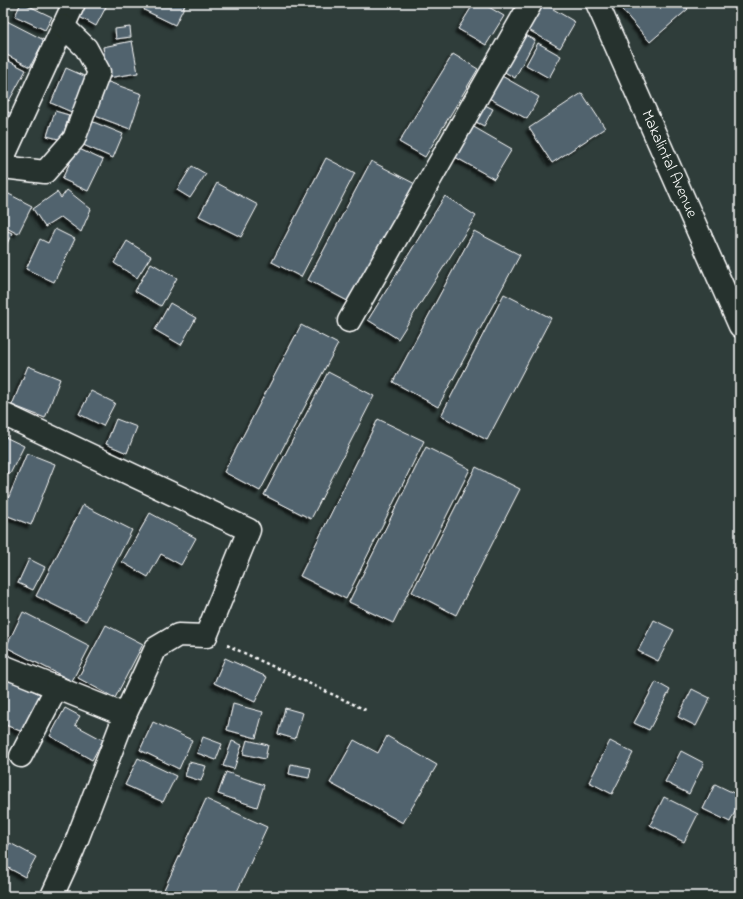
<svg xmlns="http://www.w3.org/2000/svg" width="743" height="899" viewBox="0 0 743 899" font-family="'Indie Flower',sans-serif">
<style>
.building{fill:#51636e;stroke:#fff;filter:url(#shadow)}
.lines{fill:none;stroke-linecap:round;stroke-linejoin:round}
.minor-casing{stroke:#fff;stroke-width:25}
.major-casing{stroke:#fff;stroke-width:25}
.path{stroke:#fff;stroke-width:2.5;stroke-dasharray:3 3;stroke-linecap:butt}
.minor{stroke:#26332d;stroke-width:22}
.major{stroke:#26332d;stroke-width:22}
.labels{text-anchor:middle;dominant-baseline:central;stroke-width:3.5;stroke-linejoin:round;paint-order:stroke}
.street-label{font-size:16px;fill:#fff;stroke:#26332d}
</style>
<defs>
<filter id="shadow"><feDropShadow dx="-3.5" dy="3.5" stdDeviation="1" flood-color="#0009"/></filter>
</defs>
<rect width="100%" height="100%" fill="#2f3d3a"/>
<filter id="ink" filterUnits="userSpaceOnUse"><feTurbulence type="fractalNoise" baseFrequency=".025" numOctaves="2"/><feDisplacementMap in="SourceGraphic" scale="8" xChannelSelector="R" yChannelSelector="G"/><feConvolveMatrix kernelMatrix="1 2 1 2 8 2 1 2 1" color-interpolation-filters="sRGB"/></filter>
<g filter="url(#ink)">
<g class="building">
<path d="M3,3h7l-6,13 -1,-1z"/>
<path d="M21,3h7l-1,2 25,12 -7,13 -30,-14z"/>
<path d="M80,3h24l3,2 -11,21 -22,-12z"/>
<path d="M148,3h38l-11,22 -31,-15z"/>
<path d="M474,3h8l22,13 -18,29 -28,-16z"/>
<path d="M532,3h11l32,19 -15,26 -40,-23z"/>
<path d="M616,3h67l5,6 -38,33z"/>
<path d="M3,19l41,21 -14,27 -27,-14z"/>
<path d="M130,27l1,10 -15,2 -1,-10z"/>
<path d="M516,30l19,10 -20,38 -19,-11z"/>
<path d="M132,41l6,32 -30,5 -5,-31z"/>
<path d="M538,43l23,13 -12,22 -23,-13z"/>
<path d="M453,54l25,15 -53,88 -26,-15z"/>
<path d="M3,58l23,12 -17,31 -6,-3z"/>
<path d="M66,68l25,11 -15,35 -25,-11z"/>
<path d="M500,75l39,22 -12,22 -40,-22z"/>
<path d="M103,80l39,14 -12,35 -40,-15z"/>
<path d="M582,93l23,35 -53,35 -23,-35z"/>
<path d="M479,102l14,7 -9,17 -14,-7z"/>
<path d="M3,109l12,7 -12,22z"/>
<path d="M55,111l14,4 -7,25 -15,-4z"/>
<path d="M91,121l32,13 -10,24 -32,-14z"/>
<path d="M465,122l47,27 -18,30 -46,-26z"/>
<path d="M77,148l26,12 -15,31 -26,-12z"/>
<path d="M326,158l29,15 -54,104 -29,-15z"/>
<path d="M371,161l48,25 -64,119 -47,-25z"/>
<path d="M192,166l14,8 -16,24 -13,-8z"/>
<path d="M217,183l41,22 -17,32 -42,-21z"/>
<path d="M67,190l24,19 -10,23 -20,-15 -16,10 -12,-18 24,-17 4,6z"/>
<path d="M3,191l29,15 -14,28 -15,-8z"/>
<path d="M445,196l31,20 -78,123 -30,-19z"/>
<path d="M3,229l9,4 -9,19z"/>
<path d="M55,229l20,10 -21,43 -28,-13 14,-30 8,4z"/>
<path d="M474,231l46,24 -82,152 -45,-25z"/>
<path d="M127,241l24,15 -14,22 -23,-15z"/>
<path d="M151,263l26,15 -16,28 -26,-15z"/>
<path d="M504,294l47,24 -64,122 -46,-24z"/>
<path d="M170,303l26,15 -15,27 -26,-15z"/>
<path d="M301,325l37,19 -78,147 -36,-19z"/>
<path d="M28,366l32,13 -15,39 -33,-13z"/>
<path d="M328,372l46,24 -63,123 -47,-24z"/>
<path d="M91,391l24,12 -12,23 -24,-12z"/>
<path d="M116,419l21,8 -10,26 -21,-9z"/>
<path d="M378,419l46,22 -78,158 -46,-23z"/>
<path d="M3,436l21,10 -14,28 -7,-3z"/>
<path d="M426,447l44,22 -77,154 -44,-21z"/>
<path d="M27,453l28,11 -24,61 -28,-11v-3z"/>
<path d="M476,467l44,22 -64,126 -44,-23z"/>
<path d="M83,505l49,25 -46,91 -50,-25z"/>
<path d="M150,513l46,25 -15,27 -20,-11 -13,23 -26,-15z"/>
<path d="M29,559l16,8 -12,23 -15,-7z"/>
<path d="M23,612l67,34 -18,35 -66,-34z"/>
<path d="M654,620l20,10 -16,31 -20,-10z"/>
<path d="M106,625l37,19 -28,54 -37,-20z"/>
<path d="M225,658l42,19 -12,25 -41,-19z"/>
<path d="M3,677l39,18 -17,38 -22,-9z"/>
<path d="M656,682l14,8 -21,40 -15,-7z"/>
<path d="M692,689l18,9 -14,28 -18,-9z"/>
<path d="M233,704l30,8 -7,26 -29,-8z"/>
<path d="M65,708l15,8 -5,9 28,15 -11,20 -42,-24z"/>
<path d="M285,708l18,5 -8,26 -17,-5z"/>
<path d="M153,722l39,18 -13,29 -39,-19z"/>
<path d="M387,736l50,29 -34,58 -73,-40 24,-43 24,13z"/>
<path d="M203,737l19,7 -6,16 -19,-7z"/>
<path d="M247,740l21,5 -3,14 -22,-5z"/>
<path d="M232,741l10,4 -8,24 -11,-3z"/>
<path d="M610,741l23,12 -21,41 -23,-12z"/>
<path d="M681,751l23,12 -15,31 -24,-12z"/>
<path d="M138,758l38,18 -13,26 -38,-17z"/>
<path d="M189,762l17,4 -5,15 -16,-5z"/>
<path d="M291,764l20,4 -2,10 -20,-4z"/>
<path d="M226,772l38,13 -7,22 -39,-13z"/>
<path d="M715,784l25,12v5l-10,21 -27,-13z"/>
<path d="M664,797l34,17 -14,28 -34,-17z"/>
<path d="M206,799l61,28 -32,69h-74z"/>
<path d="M10,843l26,14 -11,20 -22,-12v-10z"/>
</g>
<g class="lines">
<g class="minor-casing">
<g id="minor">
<path d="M3,158l71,-155"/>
<path d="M3,167l42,5 29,-33 25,-67 -13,-24 -23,-22"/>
<path d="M349,321l182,-318"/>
<path d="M3,414l246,116 -43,106 -28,-1 -22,13 -31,67"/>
<path d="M3,666l122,49 -52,135 -21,46"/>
<path d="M21,756l36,-69"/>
</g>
</g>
<g class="major-casing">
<path id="major" d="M597,3l143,323"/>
</g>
<path class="path" d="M227,645l141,66"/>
<use href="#minor" class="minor"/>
<use href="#major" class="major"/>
</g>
</g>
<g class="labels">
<g class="street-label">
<text transform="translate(669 164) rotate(66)">Makalintal Avenue</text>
</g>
</g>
<rect width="743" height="899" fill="none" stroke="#26332d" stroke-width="16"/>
<rect x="8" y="8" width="727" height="883" fill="none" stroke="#fff" stroke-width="1.5" filter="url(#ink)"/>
</svg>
